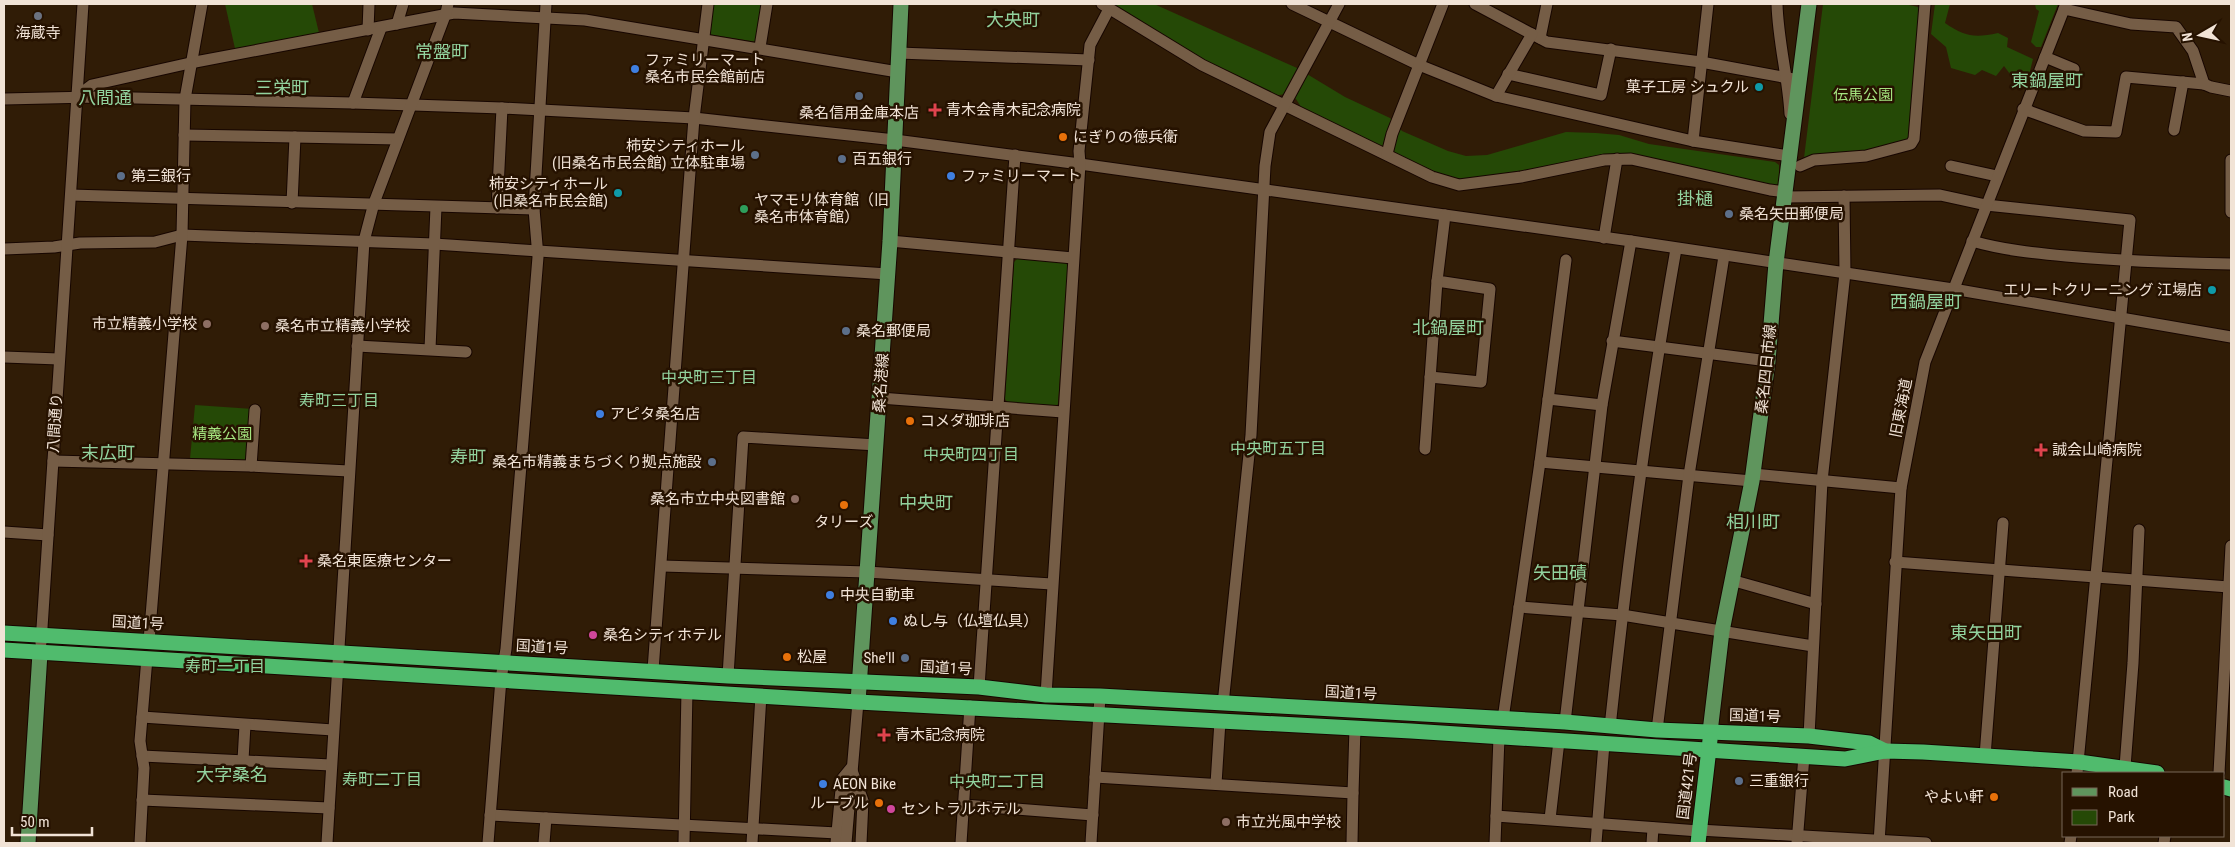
<svg xmlns="http://www.w3.org/2000/svg" width="2235" height="847" viewBox="0 0 2235 847" font-family="'Roboto Condensed','Noto Sans JP',sans-serif">
<style>
.green{fill:#254906}
.lines{fill:none;stroke-linecap:round;stroke-linejoin:round}
.minor-casing{stroke:#170600;stroke-width:13}
.major-casing{stroke:#170600;stroke-width:17}
.highway-casing{stroke:#170600;stroke-width:17}
.minor{stroke:#755d46;stroke-width:11}
.major{stroke:#5f955d;stroke-width:15}
.highway{stroke:#50bb6d;stroke-width:15}
.worship-dot{fill:#6b7280;stroke:#261200;stroke-width:2}
.shop-dot{fill:#3f7fe0;stroke:#261200;stroke-width:2}
.culture-dot{fill:#0f9aa8;stroke:#261200;stroke-width:2}
.service-dot{fill:#5c6f8a;stroke:#261200;stroke-width:2}
.health-dot{fill:#e0444e;stroke:#261200;stroke-width:2}
.food-dot{fill:#e8710a;stroke:#261200;stroke-width:2}
.leisure-dot{fill:#2e9e5b;stroke:#261200;stroke-width:2}
.education-dot{fill:#8d6e63;stroke:#261200;stroke-width:2}
.hotel-dot{fill:#d1479c;stroke:#261200;stroke-width:2}
.labels{text-anchor:middle;dominant-baseline:central;stroke-width:5;stroke-linejoin:round;paint-order:stroke}
.poi-label{font-size:15px;fill:#f1e3d6;stroke:#261200;text-anchor:start}
.park-label{font-size:15px;fill:#a4e47f;stroke:#261200}
.street-label{font-size:15px;fill:#f1e3d6;stroke:#261200}
.neighbourhood-label{font-size:16px;fill:#92d39e;stroke:#261200}
.quarter-label{font-size:18px;fill:#92d39e;stroke:#261200}
</style>
<rect width="100%" height="100%" fill="#301c06"/>
<g class="green">
<path d="M225,4h87l8,33 -84,16z"/>
<path d="M712,4h51l-6,38 -50,-8z"/>
<path d="M1112,4h42l143,64 48,29 45,21 12,13 46,20 18,5 21,-1 79,-23 30,1 23,2 30,9 126,18 4,3v21l-85,-16 -67,-16 -166,26 -16,-3 -144,-70 -5,-8 -11,-5 -11,2 -89,-46z"/>
<path d="M1823,4c19,0 87,-4 98,5l-11,131 -34,9 -72,9z"/>
<path d="M1935,4h15l-5,19c20,14 30,15 53,10l10,5 -1,9 26,12 -5,20 -18,-5 -6,-8 -8,10 -14,-6 -7,5 -24,-7 -5,-21 -15,-13z"/>
<path d="M2035,4h23l-17,43h-5l-5,-5 8,-31 -3,-2z"/>
<path d="M1018,258l47,4 3,4 -10,138 -3,3 -47,-4 -3,-4 9,-137z"/>
<path d="M195,405l58,4 -4,52 -59,-2z"/>
</g>
<g class="lines">
<g class="minor-casing">
<g id="minor">
<path d="M1102,4l100,61 230,112 27,8 62,-8 83,-17 27,-1 139,31 16,2"/>
<path d="M1292,4l127,61 77,31 197,45 96,15"/>
<path d="M1475,4l72,38 154,20 98,18"/>
<path d="M1777,4c1,37 11,73 13,110"/>
<path d="M2064,9l67,15 45,3 17,24 11,33"/>
<path d="M397,24l6,-20"/>
<path d="M368,30l1,-26"/>
<path d="M1540,38l7,-34"/>
<path d="M760,47l7,-43"/>
<path d="M899,53l190,7"/>
<path d="M2045,57l29,12"/>
<path d="M1508,74l93,21 10,-46"/>
<path d="M1496,96l36,-62"/>
<path d="M76,97l16,-12 98,-22 264,-50 131,7 313,52"/>
<path d="M4,99l87,-2 262,6 149,5 192,10 201,22 185,24 551,77 322,48 278,48"/>
<path d="M353,103l28,-75"/>
<path d="M2023,109l61,22 32,1 10,-55 78,7 7,3 20,4"/>
<path d="M2174,130l9,-48"/>
<path d="M184,135l214,4"/>
<path d="M1693,141l15,-137"/>
<path d="M1387,154l5,-20 51,-130"/>
<path d="M2231,160v52"/>
<path d="M1800,166l14,-6 52,-4 45,-12 3,-5 11,-135"/>
<path d="M1951,166l46,10"/>
<path d="M71,195l463,14"/>
<path d="M1786,197l154,-2 46,10 144,15 -53,553"/>
<path d="M292,203l3,-66"/>
<path d="M497,208l5,-100"/>
<path d="M1604,238l13,-79"/>
<path d="M890,241l183,17"/>
<path d="M1972,241c31,9 62,12 94,15 55,5 110,7 165,8"/>
<path d="M4,249l50,-2 26,-4 75,-1 27,-7 252,9 454,30"/>
<path d="M1612,341l156,20"/>
<path d="M357,346l109,6"/>
<path d="M430,349l6,-142"/>
<path d="M4,357l55,2"/>
<path d="M1430,377l51,5 9,-93 -53,-8 8,-66"/>
<path d="M880,398l183,14"/>
<path d="M1548,399l54,6"/>
<path d="M1425,449l12,-168"/>
<path d="M53,461l198,5 98,5"/>
<path d="M1540,462l212,19"/>
<path d="M251,466l4,-56"/>
<path d="M1753,474l148,14"/>
<path d="M4,532l44,3"/>
<path d="M1895,562l334,25"/>
<path d="M662,566l205,6 185,12"/>
<path d="M1731,580l85,24"/>
<path d="M1519,607l103,8 191,31"/>
<path d="M149,641l33,-406 3,-136 17,-95"/>
<path d="M41,643l42,-639"/>
<path d="M653,670l41,-552 14,-114"/>
<path d="M728,676l15,-239 134,8"/>
<path d="M979,687l36,-532"/>
<path d="M1046,695l34,-531 -1,-13 11,-106 19,-36"/>
<path d="M1223,704l28,-269 14,-269 5,-34 69,-128"/>
<path d="M142,717l191,13"/>
<path d="M1503,719l37,-257 26,-202"/>
<path d="M1565,722l37,-317 29,-164"/>
<path d="M1610,727c17,-160 38,-320 66,-478"/>
<path d="M1657,730l32,-255 35,-219"/>
<path d="M1809,736l13,-255 23,-208 -1,-77"/>
<path d="M142,756l189,9"/>
<path d="M1985,756l18,-233"/>
<path d="M243,760l2,-35"/>
<path d="M2125,767l8,-104 6,-133"/>
<path d="M2219,773l12,-227"/>
<path d="M1095,777l258,16 -1,50"/>
<path d="M1216,784l4,-63"/>
<path d="M1353,793l2,-65"/>
<path d="M142,800l187,8"/>
<path d="M964,805l129,10"/>
<path d="M490,815l347,18"/>
<path d="M1496,816l203,15"/>
<path d="M1550,819l9,-78"/>
<path d="M1699,830l227,13"/>
<path d="M140,843l4,-75 -4,-27 7,-83"/>
<path d="M327,843l37,-602 10,-38 72,-190 2,-9"/>
<path d="M488,843l13,-164 5,-30 32,-392 -4,-48 12,-205"/>
<path d="M544,843l2,-25"/>
<path d="M684,843l3,-153"/>
<path d="M752,843l9,-148"/>
<path d="M836,843l6,-64 9,-11 12,33 -2,42"/>
<path d="M846,843l12,-141"/>
<path d="M961,843l9,-137"/>
<path d="M1091,843l9,-147"/>
<path d="M1495,843l4,-106"/>
<path d="M1596,843l8,-99"/>
<path d="M1652,843l1,-15"/>
<path d="M1797,843l7,-87"/>
<path d="M1879,843l22,-355 24,-126 141,-358"/>
<path d="M2070,843l1,-7"/>
<path d="M2164,843l1,-7"/>
</g>
</g>
<g class="major-casing">
<g id="major">
<path d="M858,702l32,-461 11,-237"/>
<path d="M1710,732l12,-101 30,-150 16,-120 8,-98 33,-259"/>
<path d="M28,843l12,-190"/>
</g>
</g>
<g class="highway-casing">
<g id="highway">
<path d="M4,633l724,43 251,11 67,8 54,1 465,26 92,8 152,6 60,7 16,8"/>
<path d="M4,650l854,52 553,29 434,28 40,-8 38,1 156,10 78,11"/>
<path d="M2224,787l7,2"/>
<path d="M1698,843l12,-103"/>
</g>
</g>
<use href="#minor" class="minor"/>
<use href="#major" class="major"/>
<use href="#highway" class="highway"/>
</g>
<circle class="worship-dot" cx="38" cy="16" r="5"/>
<g class="shop-dot">
<circle cx="635" cy="69" r="5"/>
<circle cx="951" cy="176" r="5"/>
<circle cx="600" cy="414" r="5"/>
<circle cx="830" cy="595" r="5"/>
<circle cx="893" cy="621" r="5"/>
<circle cx="823" cy="784" r="5"/>
</g>
<g class="culture-dot">
<circle cx="1759" cy="87" r="5"/>
<circle cx="618" cy="193" r="5"/>
<circle cx="2212" cy="290" r="5"/>
</g>
<g class="service-dot">
<circle cx="859" cy="96" r="5"/>
<circle cx="755" cy="155" r="5"/>
<circle cx="842" cy="159" r="5"/>
<circle cx="121" cy="176" r="5"/>
<circle cx="1729" cy="214" r="5"/>
<circle cx="846" cy="331" r="5"/>
<circle cx="712" cy="462" r="5"/>
<circle cx="905" cy="658" r="5"/>
<circle cx="1739" cy="781" r="5"/>
</g>
<g class="health-dot">
<path d="M932.5 102.5h5v5h5v5h-5v5h-5v-5h-5v-5h5z"/>
<path d="M2038.5 442.5h5v5h5v5h-5v5h-5v-5h-5v-5h5z"/>
<path d="M303.5 553.5h5v5h5v5h-5v5h-5v-5h-5v-5h5z"/>
<path d="M881.5 727.5h5v5h5v5h-5v5h-5v-5h-5v-5h5z"/>
</g>
<g class="food-dot">
<circle cx="1063" cy="137" r="5"/>
<circle cx="910" cy="421" r="5"/>
<circle cx="844" cy="505" r="5"/>
<circle cx="787" cy="657" r="5"/>
<circle cx="1994" cy="797" r="5"/>
<circle cx="879" cy="803" r="5"/>
</g>
<circle class="leisure-dot" cx="744" cy="209" r="5"/>
<g class="education-dot">
<circle cx="207" cy="324" r="5"/>
<circle cx="265" cy="326" r="5"/>
<circle cx="795" cy="499" r="5"/>
<circle cx="1226" cy="822" r="5"/>
</g>
<g class="hotel-dot">
<circle cx="593" cy="635" r="5"/>
<circle cx="891" cy="809" r="5"/>
</g>
<g class="labels">
<g class="poi-label">
<text x="38" y="33" text-anchor="middle">海蔵寺</text>
<text x="645" y="60">ファミリーマート<tspan x="645" dy="17">桑名市民会館前店</tspan></text>
<text x="1749" y="87" text-anchor="end">菓子工房 シュクル</text>
<text x="946" y="110">青木会青木記念病院</text>
<text x="859" y="113" text-anchor="middle">桑名信用金庫本店</text>
<text x="1073" y="137">にぎりの徳兵衛</text>
<text x="745" y="146" text-anchor="end">柿安シティホール<tspan x="745" dy="17">(旧桑名市民会館) 立体駐車場</tspan></text>
<text x="852" y="159">百五銀行</text>
<text x="131" y="176">第三銀行</text>
<text x="961" y="176">ファミリーマート</text>
<text x="608" y="184" text-anchor="end">柿安シティホール<tspan x="608" dy="17">(旧桑名市民会館)</tspan></text>
<text x="754" y="200">ヤマモリ体育館（旧<tspan x="754" dy="17">桑名市体育館）</tspan></text>
<text x="1739" y="214">桑名矢田郵便局</text>
<text x="2202" y="290" text-anchor="end">エリートクリーニング 江場店</text>
<text x="197" y="324" text-anchor="end">市立精義小学校</text>
<text x="275" y="326">桑名市立精義小学校</text>
<text x="856" y="331">桑名郵便局</text>
<text x="610" y="414">アピタ桑名店</text>
<text x="920" y="421">コメダ珈琲店</text>
<text x="2052" y="450">誠会山崎病院</text>
<text x="702" y="462" text-anchor="end">桑名市精義まちづくり拠点施設</text>
<text x="785" y="499" text-anchor="end">桑名市立中央図書館</text>
<text x="844" y="522" text-anchor="middle">タリーズ</text>
<text x="317" y="561">桑名東医療センター</text>
<text x="840" y="595">中央自動車</text>
<text x="903" y="621">ぬし与（仏壇仏具）</text>
<text x="603" y="635">桑名シティホテル</text>
<text x="797" y="657">松屋</text>
<text x="895" y="658" text-anchor="end">She'll</text>
<text x="895" y="735">青木記念病院</text>
<text x="1749" y="781">三重銀行</text>
<text x="833" y="784">AEON Bike</text>
<text x="1984" y="797" text-anchor="end">やよい軒</text>
<text x="869" y="803" text-anchor="end">ルーブル</text>
<text x="901" y="809">セントラルホテル</text>
<text x="1236" y="822">市立光風中学校</text>
</g>
<g class="park-label">
<text x="1863" y="95">伝馬公園</text>
<text x="222" y="434">精義公園</text>
</g>
<g class="street-label">
<text transform="translate(1766 369) rotate(-84)">桑名四日市線</text>
<text transform="translate(881 383) rotate(-86)">桑名港線</text>
<text transform="translate(1901 408) rotate(-79)">旧東海道</text>
<text transform="translate(55 423) rotate(-86)">八間通り</text>
<text transform="translate(138 623) rotate(3)">国道1号</text>
<text transform="translate(542 647) rotate(3)">国道1号</text>
<text transform="translate(946 668) rotate(3)">国道1号</text>
<text transform="translate(1351 693) rotate(3)">国道1号</text>
<text transform="translate(1755 716) rotate(2)">国道1号</text>
<text transform="translate(1687 786) rotate(-83)">国道421号</text>
</g>
<g class="neighbourhood-label">
<text x="709" y="377">中央町三丁目</text>
<text x="339" y="400">寿町三丁目</text>
<text x="1278" y="448">中央町五丁目</text>
<text x="971" y="454">中央町四丁目</text>
<text x="225" y="666">寿町一丁目</text>
<text x="382" y="779">寿町二丁目</text>
<text x="997" y="781">中央町二丁目</text>
</g>
<g class="quarter-label">
<text x="1013" y="19">大央町</text>
<text x="442" y="51">常盤町</text>
<text x="2047" y="80">東鍋屋町</text>
<text x="282" y="87">三栄町</text>
<text x="105" y="97">八間通</text>
<text x="1695" y="198">掛樋</text>
<text x="1926" y="301">西鍋屋町</text>
<text x="1448" y="327">北鍋屋町</text>
<text x="108" y="452">末広町</text>
<text x="468" y="456">寿町</text>
<text x="926" y="502">中央町</text>
<text x="1753" y="521">相川町</text>
<text x="1560" y="572">矢田磧</text>
<text x="1986" y="632">東矢田町</text>
<text x="232" y="774">大字桑名</text>
</g>
</g>
<rect width="2235" height="847" fill="none" stroke="#f1e3d6" stroke-width="10"/>
<rect x="2062" y="772" width="162" height="65" fill="#261200" stroke="#776656"/>
<rect x="2072" y="788" width="25" height="8" fill="#5f955d" stroke="#776656"/>
<text x="2108" y="797" font-size="15" fill="#f1e3d6">Road</text>
<rect x="2072" y="810" width="25" height="15" fill="#254906" stroke="#776656"/>
<text x="2108" y="822" font-size="15" fill="#f1e3d6">Park</text>
<g transform="translate(2200 35) rotate(261)" stroke="#261200" stroke-width="4" paint-order="stroke">
<path d="M0-4L9 19L0 12L-9 19Z" fill="#f1e3d6"/>
<text y="-8" font-size="14" font-weight="bold" text-anchor="middle" fill="#f1e3d6">N</text>
</g>
<path d="M12 827v8h80v-8" fill="none" stroke="#f1e3d6" stroke-width="2.5"/>
<text x="20" y="827" font-size="15" fill="#f1e3d6" stroke="#261200" stroke-width="4" paint-order="stroke">50 m</text>
</svg>
